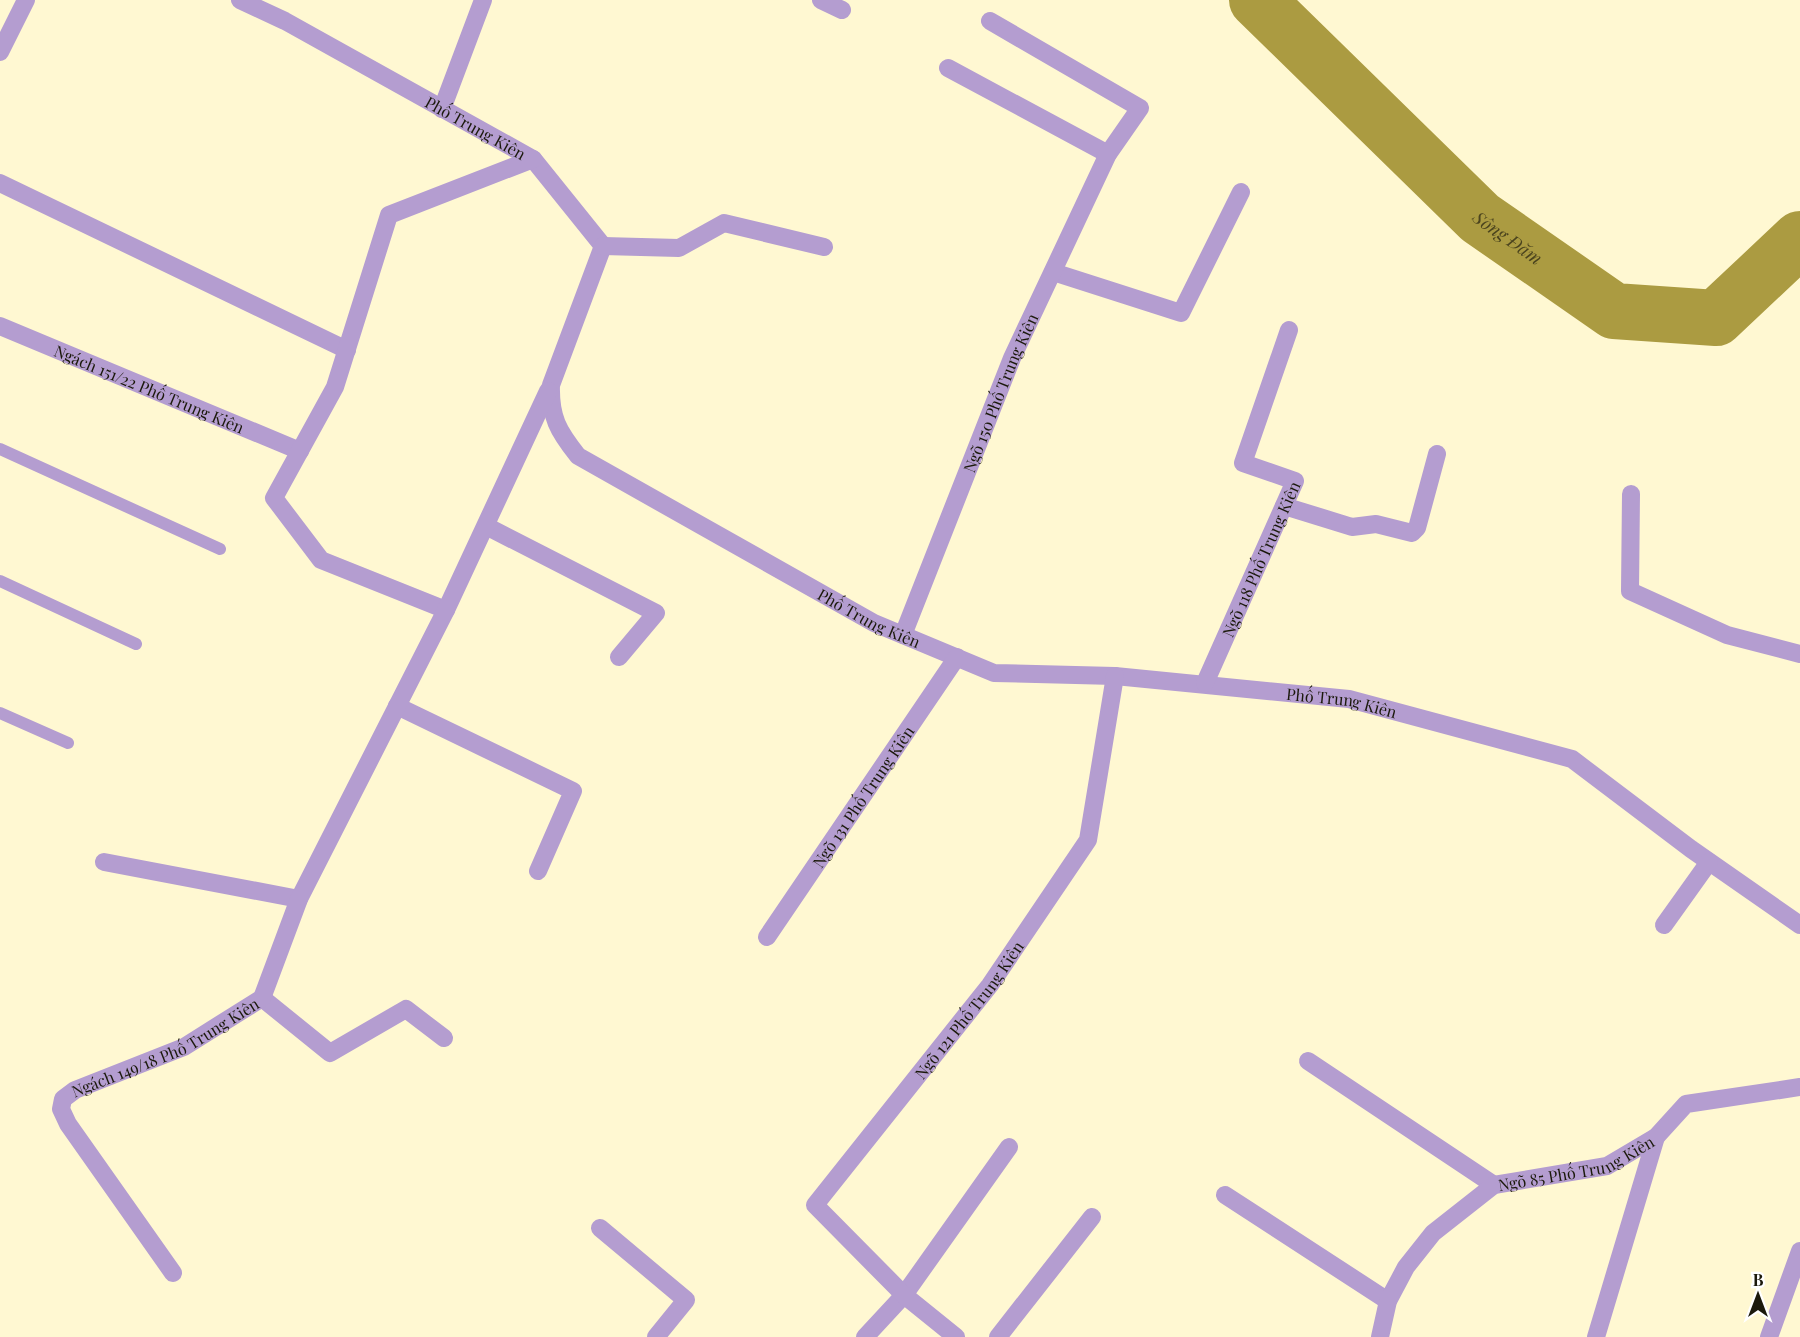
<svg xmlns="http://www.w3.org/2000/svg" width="1800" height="1337" viewBox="0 0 1800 1337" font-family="'Playfair Display',serif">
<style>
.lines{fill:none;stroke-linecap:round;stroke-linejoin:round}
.river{stroke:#ab9b41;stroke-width:56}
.lane{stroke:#b49dd0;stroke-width:12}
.street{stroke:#b49dd0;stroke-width:18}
.labels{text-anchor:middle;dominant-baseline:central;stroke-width:5;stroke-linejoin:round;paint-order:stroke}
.street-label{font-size:16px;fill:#1b190b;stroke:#fff}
.water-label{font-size:18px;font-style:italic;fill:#4b441e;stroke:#fff}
</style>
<rect width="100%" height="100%" fill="#fff8d2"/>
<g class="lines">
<path class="river" id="s1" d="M1257,0l223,218 134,93 102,7 84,-79"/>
<g class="lane">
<path d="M0,449l220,100"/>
<path d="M0,581l136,63"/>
<path d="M0,713l68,30"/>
</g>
<g class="street">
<path id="s2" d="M240,0l45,21 248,138 70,87 -52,139c-1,32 7,46 27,71l296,167 120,50 121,3 234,23 223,60 119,90 109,76"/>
<path d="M821,0l21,10"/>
<path d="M0,52l26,-52"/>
<path d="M948,68l160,86"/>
<path d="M442,109l41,-109"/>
<path d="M0,183l347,167"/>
<path d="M603,246l76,2 45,-25 100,24"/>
<path d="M1053,272l128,41 60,-121"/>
<path id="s3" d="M0,326l300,125"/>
<path d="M1631,494l-1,97 97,44 73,19"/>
<path d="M1284,506l68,21 24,-3 36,9 5,-5 20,-74"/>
<path d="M486,526l170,87 -37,44"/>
<path d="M446,610l-125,-50 -47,-62 61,-111 54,-172 144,-56"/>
<path id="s4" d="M903,635l109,-277 96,-204 32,-46 -150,-87"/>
<path id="s5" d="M1205,683l90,-202 -52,-18 46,-133"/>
<path d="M397,706l176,85 -35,80"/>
<path d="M104,862l195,37"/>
<path d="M1664,925l45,-63"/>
<path id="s6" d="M767,937l190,-280"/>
<path d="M262,998l68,55 76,-44 38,29"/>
<path d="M1308,1061l186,124"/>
<path d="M1225,1195l163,106"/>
<path d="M600,1228l86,72 -30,37"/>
<path id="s7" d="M173,1273l-105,-149 -7,-15 2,-10 12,-9 109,-43 78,-49 37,-99 147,-289 102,-219"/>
<path d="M865,1337l39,-42 105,-148"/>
<path id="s8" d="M956,1337l-52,-42 -89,-90 175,-220 98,-145 27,-164"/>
<path d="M998,1337l94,-120"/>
<path id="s9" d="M1380,1337l8,-36 18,-34 27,-34 61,-48 113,-19 49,-29 30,-33 114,-17"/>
<path d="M1596,1337l60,-200"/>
<path d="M1769,1337l31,-86"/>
</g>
</g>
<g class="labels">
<g class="street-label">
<text stroke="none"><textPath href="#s2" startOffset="268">Phố Trung Kiên</textPath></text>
<text stroke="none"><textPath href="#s3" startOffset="162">Ngách 151/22 Phố Trung Kiên</textPath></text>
<text stroke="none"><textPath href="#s4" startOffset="261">Ngõ 150 Phố Trung Kiên</textPath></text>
<text stroke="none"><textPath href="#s5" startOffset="136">Ngõ 118 Phố Trung Kiên</textPath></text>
<text stroke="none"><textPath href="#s2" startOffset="1005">Phố Trung Kiên</textPath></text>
<text stroke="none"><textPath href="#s2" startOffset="1491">Phố Trung Kiên</textPath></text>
<text stroke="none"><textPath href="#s6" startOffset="170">Ngõ 131 Phố Trung Kiên</textPath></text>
<text stroke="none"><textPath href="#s8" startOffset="442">Ngõ 121 Phố Trung Kiên</textPath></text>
<text stroke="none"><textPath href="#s7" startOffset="324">Ngách 149/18 Phố Trung Kiên</textPath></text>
<text stroke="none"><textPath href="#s9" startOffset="282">Ngõ 85 Phố Trung Kiên</textPath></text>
</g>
<g class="water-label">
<text stroke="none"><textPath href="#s1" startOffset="346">Sông Đăm</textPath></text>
</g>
</g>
<g transform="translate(1758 1295)" stroke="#ffffff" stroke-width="4.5" paint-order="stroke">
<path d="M0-4.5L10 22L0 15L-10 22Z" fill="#1b190b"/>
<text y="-9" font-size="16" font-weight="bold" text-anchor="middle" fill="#1b190b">B</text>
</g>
</svg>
